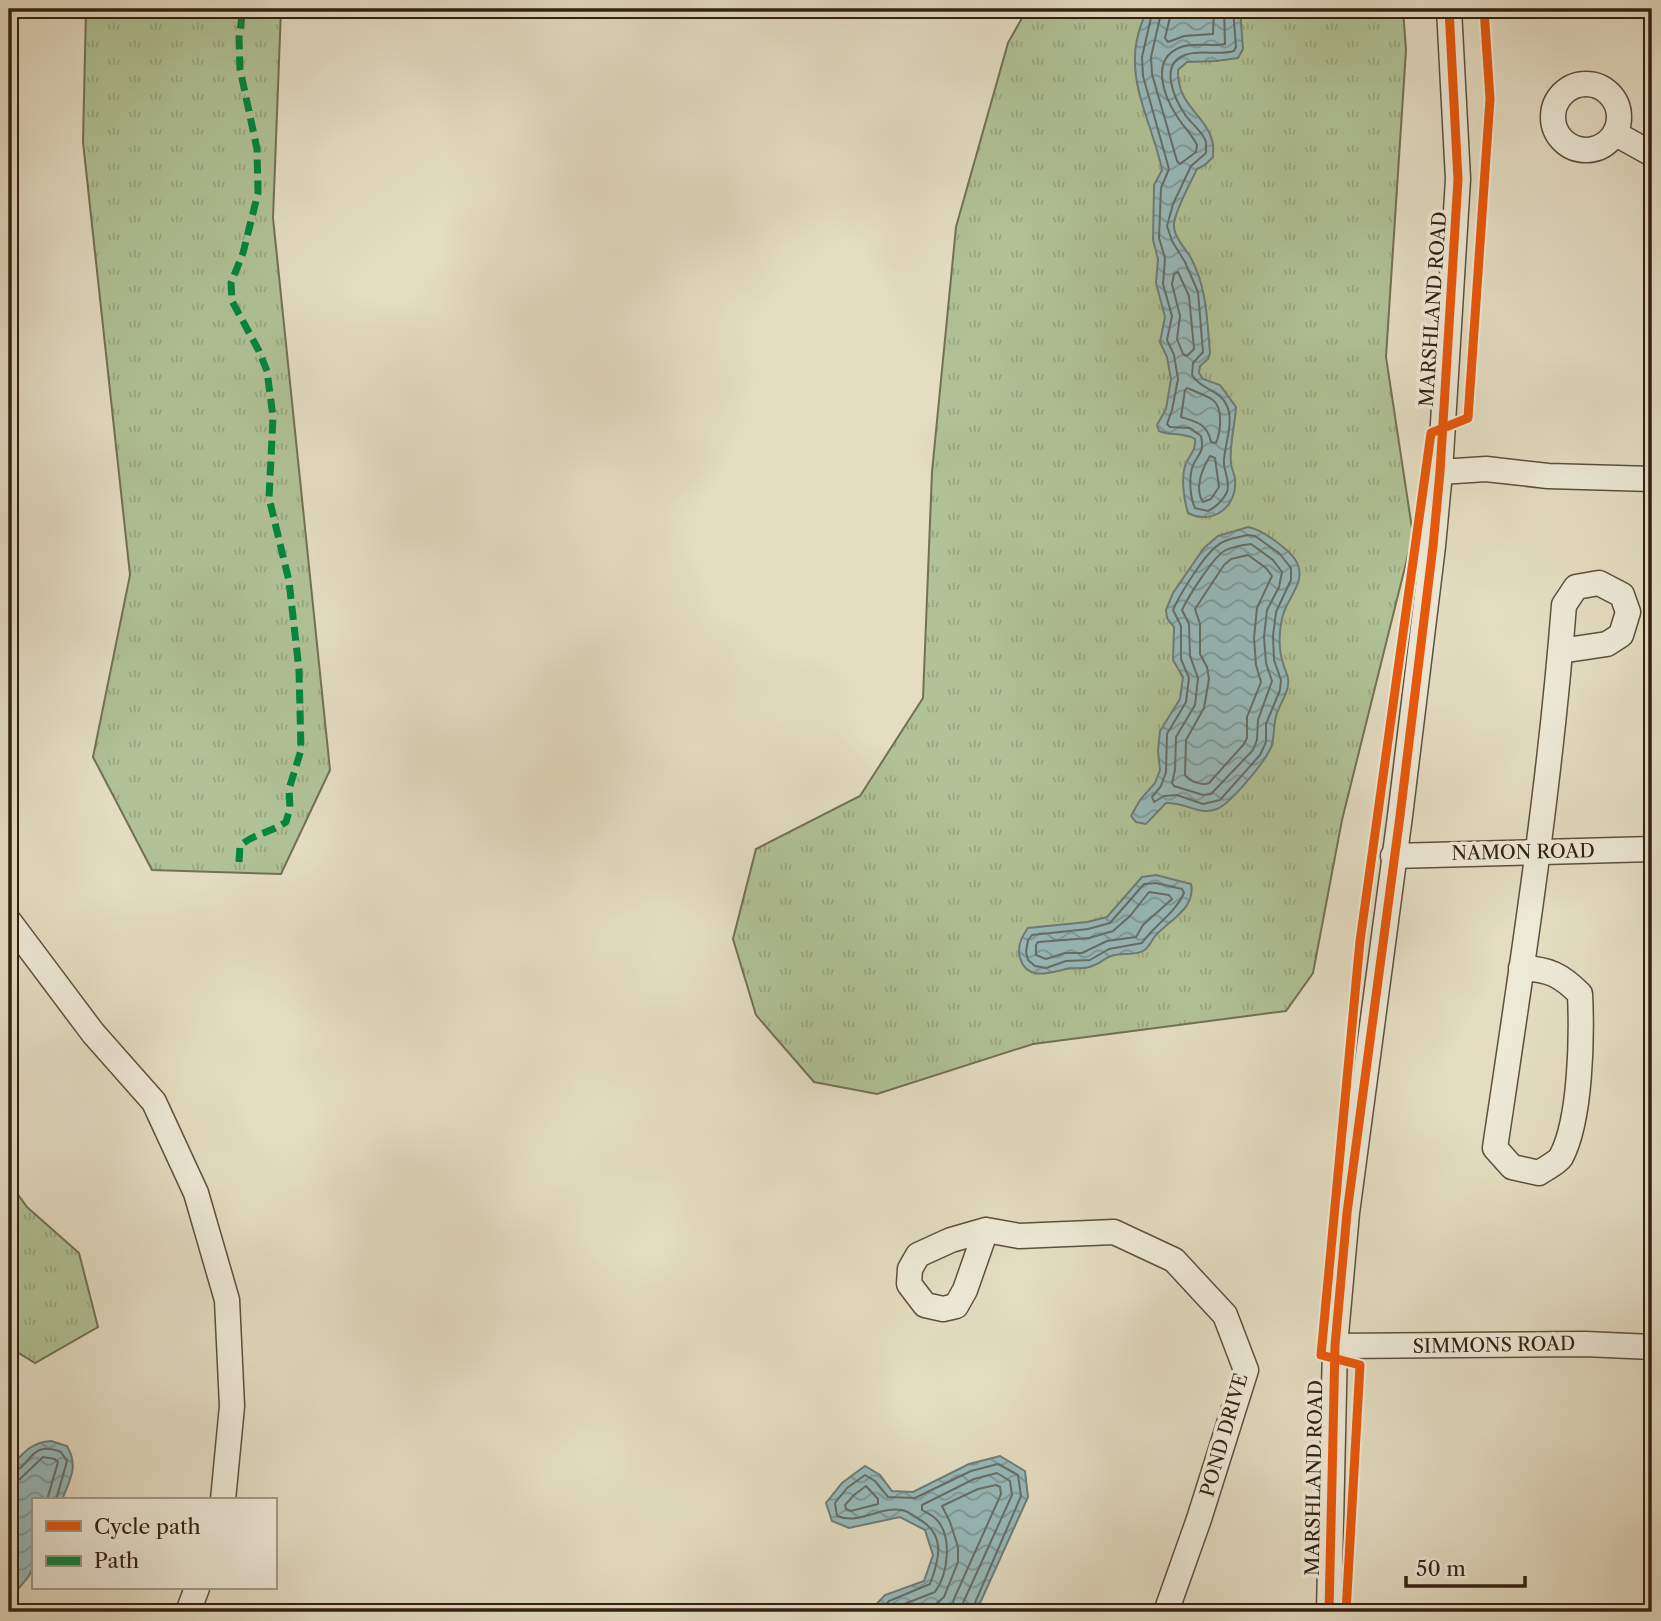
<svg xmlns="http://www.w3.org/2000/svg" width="1661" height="1621" viewBox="0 0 1661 1621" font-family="'Libre Caslon Text',serif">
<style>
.grass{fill:url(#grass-tufts);stroke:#727154;stroke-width:2}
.water{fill:url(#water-waves);stroke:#6f7c77;stroke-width:2}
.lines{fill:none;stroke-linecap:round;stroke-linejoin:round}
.shore{stroke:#656d66;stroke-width:2}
.minor-casing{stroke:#5f4f3e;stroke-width:27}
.minor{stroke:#ede9d7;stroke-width:24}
.quiet{stroke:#00873e;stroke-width:7;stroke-dasharray:14 7;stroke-linecap:butt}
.cycleway-casing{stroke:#ede9d7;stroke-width:13}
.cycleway{stroke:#e8590c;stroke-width:9}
.labels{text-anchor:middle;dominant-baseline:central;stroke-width:7;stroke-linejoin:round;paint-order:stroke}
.street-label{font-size:19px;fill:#332012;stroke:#ede9d7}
</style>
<defs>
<pattern id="grass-tufts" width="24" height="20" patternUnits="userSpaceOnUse" patternTransform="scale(1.75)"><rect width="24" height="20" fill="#b0c296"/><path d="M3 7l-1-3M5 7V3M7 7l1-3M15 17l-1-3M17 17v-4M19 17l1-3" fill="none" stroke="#98a680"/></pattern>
<pattern id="water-waves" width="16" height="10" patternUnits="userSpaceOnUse" patternTransform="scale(1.75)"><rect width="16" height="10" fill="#97babb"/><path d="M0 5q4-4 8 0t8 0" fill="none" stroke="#7c9797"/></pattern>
</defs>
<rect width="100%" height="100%" fill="#e4ddc2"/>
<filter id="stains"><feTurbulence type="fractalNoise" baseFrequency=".00286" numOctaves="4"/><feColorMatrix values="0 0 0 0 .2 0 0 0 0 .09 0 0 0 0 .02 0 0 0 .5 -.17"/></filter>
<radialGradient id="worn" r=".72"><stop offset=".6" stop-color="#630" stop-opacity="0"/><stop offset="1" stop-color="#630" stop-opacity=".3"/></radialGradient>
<g class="grass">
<path d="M86,9h195l-8,209 57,552 -49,104 -129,-4 -59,-113 37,-182 -47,-433z"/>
<path d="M1027,9h376l3,41 -20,307 27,178 -71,285 -29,153 -27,38 -253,33 -156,50 -63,-12 -58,-67 -23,-76 23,-90 104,-53 63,-98 9,-226 24,-245 52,-184z"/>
<path d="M9,1182l18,25 52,46 19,74 -63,36 -26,-16z"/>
</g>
<g class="water">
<path d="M1147,9h93l3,40 -5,9 -22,3 -29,1 -9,8c-1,36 27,44 34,70 2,5 1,11 1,17l-8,8 -8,4c-6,13 -22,41 -23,55 -1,12 11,24 17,34 16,30 16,62 19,95l-2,6 -8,7 -1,7 4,6 17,6 16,22c-1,18 -7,39 -5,56 0,6 4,11 4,16 3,27 -22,47 -47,34 -4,-13 -7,-34 -3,-47 4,-12 11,-14 10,-27 -12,-7 -25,-3 -36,-8l-2,-6 9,-16 5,-30 -4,-22 -7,-15 5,-25 -9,-34 2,-24 -5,-19 1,-55 8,-15c-7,-36 -29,-77 -27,-113 0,-17 6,-33 12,-48z"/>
<path d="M1248,527c13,2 45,24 50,38 7,18 -11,34 -15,50 -4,14 -5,34 0,48 1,5 4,10 5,15 2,12 -7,24 -11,35 -4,11 -2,21 -5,31 -3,14 -42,60 -55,65 -18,7 -32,-7 -51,-6l-20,21 -10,-2 -5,-6 9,-16 15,-17 5,-13 -2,-19 2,-20 20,-32 3,-22 -10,-17 1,-33 -7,-9 -1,-8 7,-17 31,-45 14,-12z"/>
<path d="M1156,875l35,9c5,24 -21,36 -35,51 -5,5 -6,12 -13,16 -9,5 -21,1 -32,5 -6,2 -12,8 -19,10 -8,4 -18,1 -26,3 -17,4 -39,12 -46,-11 -3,-11 1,-21 8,-30l59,-6 20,-5 35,-40z"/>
<path d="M51,1441l16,5c12,21 3,33 -5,54h-29v67l-4,9 -20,24v-131c13,-15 22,-27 42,-28z"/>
<path d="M1000,1456l25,15 3,26 -52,115h-107l16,-17 39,-14 9,-26 -8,-25 -25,-13 -51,11 -17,-7 -6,-18 16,-20 23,-17 15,9 12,16 21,1 56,-28z"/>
</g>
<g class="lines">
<g class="shore">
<path d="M1153,9l-11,48 1,19 26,93 -8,19 -2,50 6,20 -2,26 9,32 -5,24 7,15 4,24 -6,31 -5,14 3,3 20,1 11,8c4,19 -4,17 -9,32 -3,11 -2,30 3,40l13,3c8,-4 15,-11 19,-19 4,-11 -4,-21 -3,-32 1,-16 10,-39 3,-54 -7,-17 -25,-15 -35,-31l1,-12 10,-11 -5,-60 -13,-30 -13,-21 -5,-15 6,-22 18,-38 15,-13c0,-2 0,-9 0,-11 -3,-10 -14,-18 -20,-26 -11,-16 -28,-51 -1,-61 15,-6 33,1 49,-4l2,-4 -3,-38"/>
<path d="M1162,9l-11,48 1,17 25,87 3,3 16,-12 1,-7c-5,-10 -13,-18 -19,-27 -14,-21 -29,-59 3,-71 14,-5 30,0 44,-3l-1,-35"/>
<path d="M1172,9l-7,29 3,4 16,-6 29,-2 1,-25"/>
<path d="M1178,272l11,24 5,53 -7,7 -4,-2 -6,-15 3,-23 -8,-32 2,-10z"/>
<path d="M1187,388c5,2 22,9 26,12 11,9 7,33 3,43l-5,-1c-4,-19 -15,-20 -30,-25l4,-27z"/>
<path d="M1210,456l5,2 4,29 -8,12 -8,3c-9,-13 -1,-33 7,-46z"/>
<path d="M1248,535l7,1 24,17 12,15v12l-15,32 -3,24 1,24 7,20 -1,10 -14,34v18l-6,13 -40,45 -17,4 -26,-9 -13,1 -10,6 -2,-5 9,-11 5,-14 1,-38 19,-32 3,-24 -8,-19v-33l-8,-16c7,-16 33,-59 48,-67 8,-5 19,-6 27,-8z"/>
<path d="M1251,544l22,16 9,12 -3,15 -12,23 -3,27 2,26 6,18 -14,39 -1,20 -4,10 -42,44 -8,1 -29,-9 -2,-3 3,-13 1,-33 19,-32 3,-27 -8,-22 -1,-32 -7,-14c6,-13 30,-51 42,-59 7,-4 19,-6 27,-7z"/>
<path d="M1248,555l18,13 6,8 -15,32 -3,30 2,27 5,17 -14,35v21l-3,6 -35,39c-7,3 -20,-2 -24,-8l1,-35 18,-32 5,-29 -2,-12 -7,-13v-30l-5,-15 29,-44 7,-6z"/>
<path d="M1156,883l26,6 2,4c-9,21 -30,32 -42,50l-33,6 -19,11 -24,1 -20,7 -11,-2 -7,-6 -2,-8 2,-12 4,-5 56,-6 22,-6 34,-39z"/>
<path d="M1149,892l20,3 3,4 -29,26 -7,12 -29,4 -25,12h-17l-19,6 -10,-4v-10l2,-3 51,-4 24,-7 17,-15z"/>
<path d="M9,1473c23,-4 19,-34 52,-21l6,9 -11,39"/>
<path d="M9,1481l11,-2 23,-22 12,2 3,3 -11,38"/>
<path d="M866,1486l12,13v5l-27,7 -5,-2 -1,-4 9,-10z"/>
<path d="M879,1612l10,-11 41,-17c10,-26 16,-51 -13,-66 -4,-3 -10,-7 -15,-8 -22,-4 -43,15 -65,6l-2,-13 12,-15 18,-13 10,6 13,16 27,1 56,-27 27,-7 20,11 3,21 -50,116"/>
<path d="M890,1612l4,-4 41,-16c13,-18 18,-56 1,-73 -4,-4 -9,-6 -14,-9v-5l52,-26 23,-6 13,8 2,14 -49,108 -1,9"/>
<path d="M914,1612l22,-8 8,-7 14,-35v-15l-8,-25 -8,-16 36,-17 18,-4 4,2 1,7 -47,105 -3,13"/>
</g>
<g class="minor-casing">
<g id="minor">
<circle cx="1586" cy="117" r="33"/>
<path d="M1616,134l36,20"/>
<path d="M1440,472l46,-3 62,7 104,3"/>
<path d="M1393,856l259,-7"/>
<path d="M9,921l84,112 61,69 42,91 31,107 5,106 -9,94"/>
<path d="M1521,968c28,1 40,7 59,26 2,42 1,126 -19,163 -4,6 -15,11 -22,16l-27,-6 -17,-19c27,-181 55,-361 69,-543l12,-18 23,-4 23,12 6,17 -7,23 -14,9 -47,7"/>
<path d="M986,1230l-21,60 -9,16 -13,3 -18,-4 -16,-21 1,-15 8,-14 33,-15 35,-10 33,6 95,-4 60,28 51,55 21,55 -47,149 -33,93"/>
<path d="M1335,1346l250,-2 67,3"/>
<path d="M188,1612l9,-24"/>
<path d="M1329,1612l6,-266 12,-133 53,-397 33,-270 7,-74 18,-293 -9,-170"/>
</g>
</g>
<use href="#minor" class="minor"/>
<path class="quiet" d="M239,862l1,-16c13,-12 32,-14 46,-24l4,-14 -1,-19 12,-39 -2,-80 -10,-89 -20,-83 4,-81 -6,-46 -8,-20 -27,-50 -1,-18 12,-30 15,-60 -1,-44 -17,-80 -1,-31 4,-29"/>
<g class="cycleway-casing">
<g id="cycleway">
<path d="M1329,1612l6,-266 12,-133 53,-397 33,-270 7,-74 18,-293 -9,-170"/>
<path d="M1346,1612l14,-247 -39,-10 39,-414 71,-508 37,-15 22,-319 -6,-90"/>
</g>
</g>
<use href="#cycleway" class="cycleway"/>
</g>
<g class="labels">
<g class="street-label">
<text transform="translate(1433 309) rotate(-86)">MARSHLAND ROAD</text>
<text transform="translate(1523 852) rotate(-1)">NAMON ROAD</text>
<text transform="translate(1494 1345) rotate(-1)">SIMMONS ROAD</text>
<text transform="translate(1224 1435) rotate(-74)">POND DRIVE</text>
<text transform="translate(1314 1478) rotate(-89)">MARSHLAND ROAD</text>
</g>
</g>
<rect width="1661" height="1621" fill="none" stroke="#e4ddc2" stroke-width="35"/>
<rect x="10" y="10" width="1640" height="1600" fill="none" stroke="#332012" stroke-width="3.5"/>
<rect x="18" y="18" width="1626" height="1586" fill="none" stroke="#332012" stroke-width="2"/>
<rect x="32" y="1498" width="245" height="91" fill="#ede9d7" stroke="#a39988" stroke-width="2"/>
<rect x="46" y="1521" width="35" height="10" fill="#e8590c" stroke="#a39988" stroke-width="2"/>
<text x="94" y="1534" font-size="21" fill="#332012">Cycle path</text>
<rect x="46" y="1556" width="35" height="10" fill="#00873e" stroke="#a39988" stroke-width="2"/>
<text x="94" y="1568" font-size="21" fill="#332012">Path</text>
<path d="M1406 1576v10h119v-10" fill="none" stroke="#332012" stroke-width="3.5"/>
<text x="1416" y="1576" font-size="21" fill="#332012" stroke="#ede9d7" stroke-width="5" paint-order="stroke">50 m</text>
<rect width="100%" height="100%" filter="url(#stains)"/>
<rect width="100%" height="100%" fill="url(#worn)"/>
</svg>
